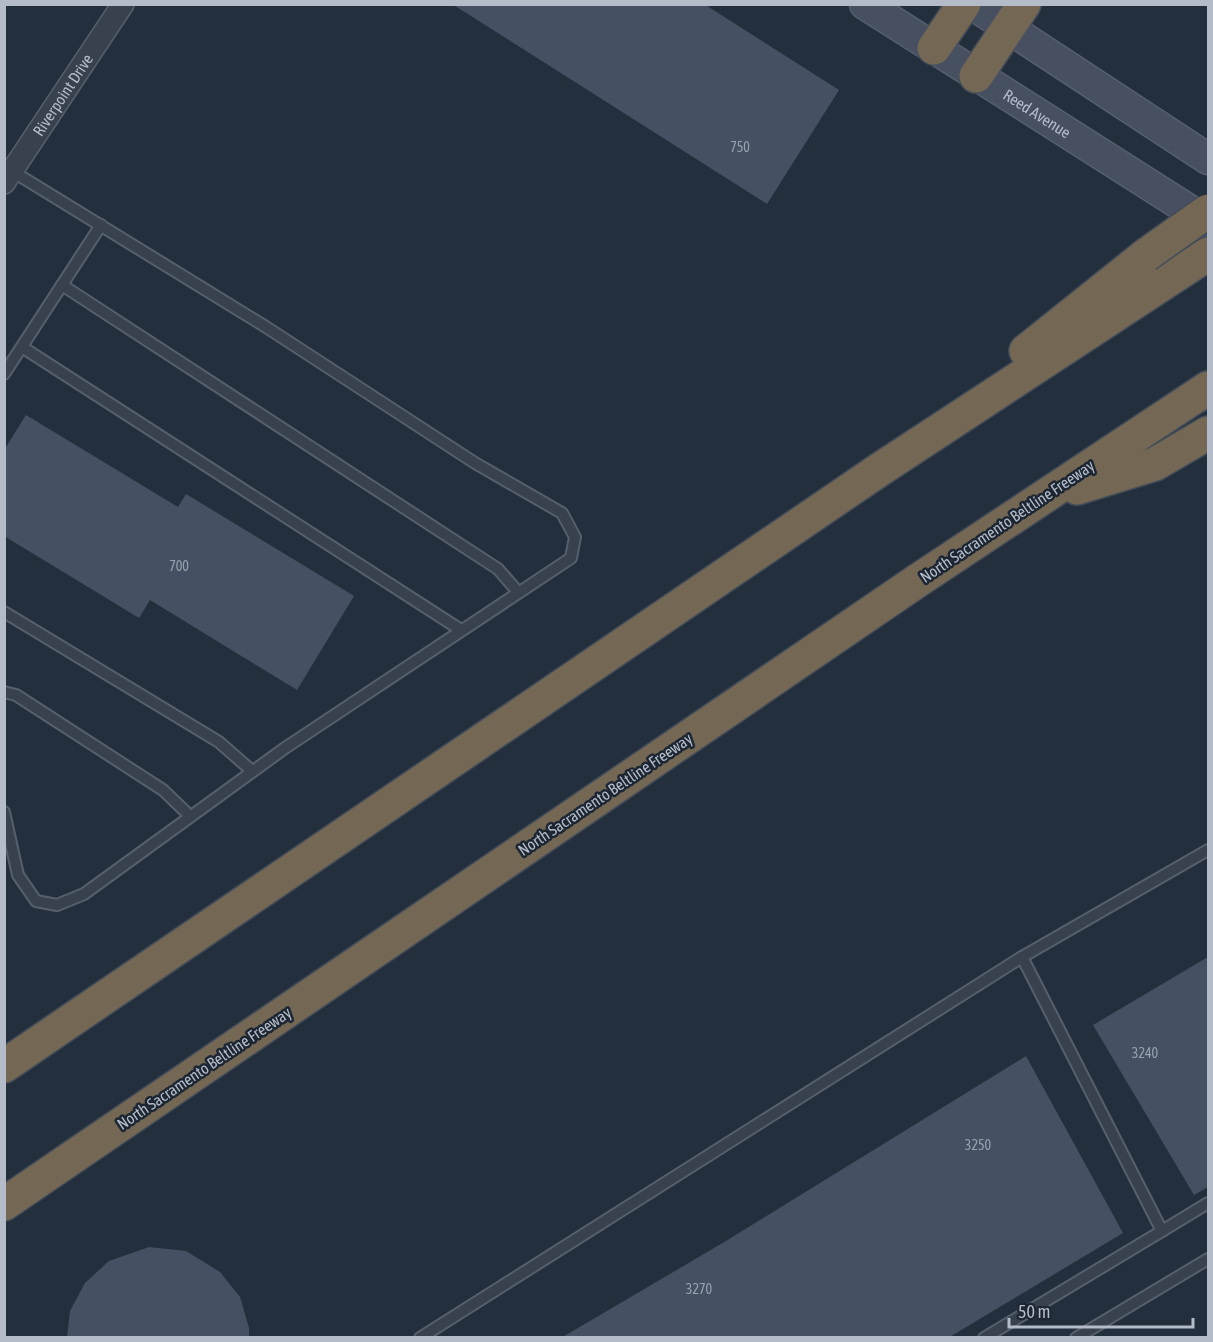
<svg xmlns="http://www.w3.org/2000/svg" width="1213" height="1342" viewBox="0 0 1213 1342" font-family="'Asap Condensed',sans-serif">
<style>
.building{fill:#455162}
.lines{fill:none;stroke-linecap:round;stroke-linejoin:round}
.lane-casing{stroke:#565f6c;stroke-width:14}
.street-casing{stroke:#565f6c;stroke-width:24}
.secondary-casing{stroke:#565f6c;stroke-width:33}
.highway-casing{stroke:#434c59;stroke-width:36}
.lane{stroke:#38414e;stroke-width:10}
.street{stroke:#38414e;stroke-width:21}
.secondary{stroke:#465061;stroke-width:30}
.highway{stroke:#746855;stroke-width:33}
.highway-bridge-casing{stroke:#434c59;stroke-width:36;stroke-linecap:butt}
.highway-bridge{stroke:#746855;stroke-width:33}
.labels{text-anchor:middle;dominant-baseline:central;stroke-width:5;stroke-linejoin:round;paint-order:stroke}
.number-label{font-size:14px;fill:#98a1af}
.street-label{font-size:16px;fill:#b4bcc9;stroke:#1d2633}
</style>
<rect width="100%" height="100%" fill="#242f3e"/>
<g class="building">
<path d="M452,4h252l135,86 -72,114z"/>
<path d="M26,415l152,92 8,-13 168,102 -57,94 -147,-90 -11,18 -135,-82v-86z"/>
<path d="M1208,957v230l-14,8 -101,-170z"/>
<path d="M1026,1056l97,177 -175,105h-387l165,-97z"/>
<path d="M149,1247l37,4 34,21 20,25 9,31v10h-182l3,-27 15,-28 24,-22z"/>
</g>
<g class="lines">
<g class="lane-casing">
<g id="lane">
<path d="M62,285l436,284 20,23"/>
<path d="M22,347l439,283"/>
<path d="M4,374l97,-149"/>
<path d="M4,612l215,130 33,29"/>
<path d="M4,692l12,3 147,95 27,26"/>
<path d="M4,812l14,63 18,26 21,4 27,-11 201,-146 286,-190 4,-21 -13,-24 -87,-50 -209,-136 -254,-156"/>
<path d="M1208,850l-186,107 140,274 46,-28"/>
<path d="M420,1338l602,-381"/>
<path d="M984,1338l178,-107"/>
<path d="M1076,1338l132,-79"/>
</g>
</g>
<g class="street-casing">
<g id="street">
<path id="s1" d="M4,183l119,-179"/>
</g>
</g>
<g class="secondary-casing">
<g id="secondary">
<path id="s2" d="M865,4l343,218"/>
<path d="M972,4l236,155"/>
</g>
</g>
<g class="highway-casing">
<g id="highway">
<path d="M934,48l30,-44"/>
<path d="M976,76l48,-72"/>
<path d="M1026,351l120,-96"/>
<path d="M1077,488l78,-24 53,-31"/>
<path d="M4,1066l875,-596 329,-216"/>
<path d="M4,1204l913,-623 291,-193"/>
</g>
</g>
<use href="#lane" class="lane"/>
<use href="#street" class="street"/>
<use href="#secondary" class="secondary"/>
<use href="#highway" class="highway"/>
<g class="highway-bridge-casing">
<path id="highway-bridge" d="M1146,255l62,-44"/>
</g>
<use href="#highway-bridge" class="highway-bridge"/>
</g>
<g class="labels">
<g class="number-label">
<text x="740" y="147">750</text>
<text x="179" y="566">700</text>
<text x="1145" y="1053">3240</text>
<text x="978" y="1145">3250</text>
<text x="699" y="1289">3270</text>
</g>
<g class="street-label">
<text stroke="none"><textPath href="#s1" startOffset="106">Riverpoint Drive</textPath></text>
<text stroke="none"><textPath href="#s2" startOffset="204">Reed Avenue</textPath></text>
<text transform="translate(1007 521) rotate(-34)">North Sacramento Beltline Freeway</text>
<text transform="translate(605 794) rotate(-34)">North Sacramento Beltline Freeway</text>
<text transform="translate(204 1068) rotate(-34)">North Sacramento Beltline Freeway</text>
</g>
</g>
<rect width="1213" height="1342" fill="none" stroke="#b4bcc9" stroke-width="12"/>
<path d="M1009 1318v9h184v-9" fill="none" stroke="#b4bcc9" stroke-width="3"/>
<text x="1018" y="1318" font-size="18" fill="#b4bcc9" stroke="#1d2633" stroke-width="4.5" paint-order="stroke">50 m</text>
</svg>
